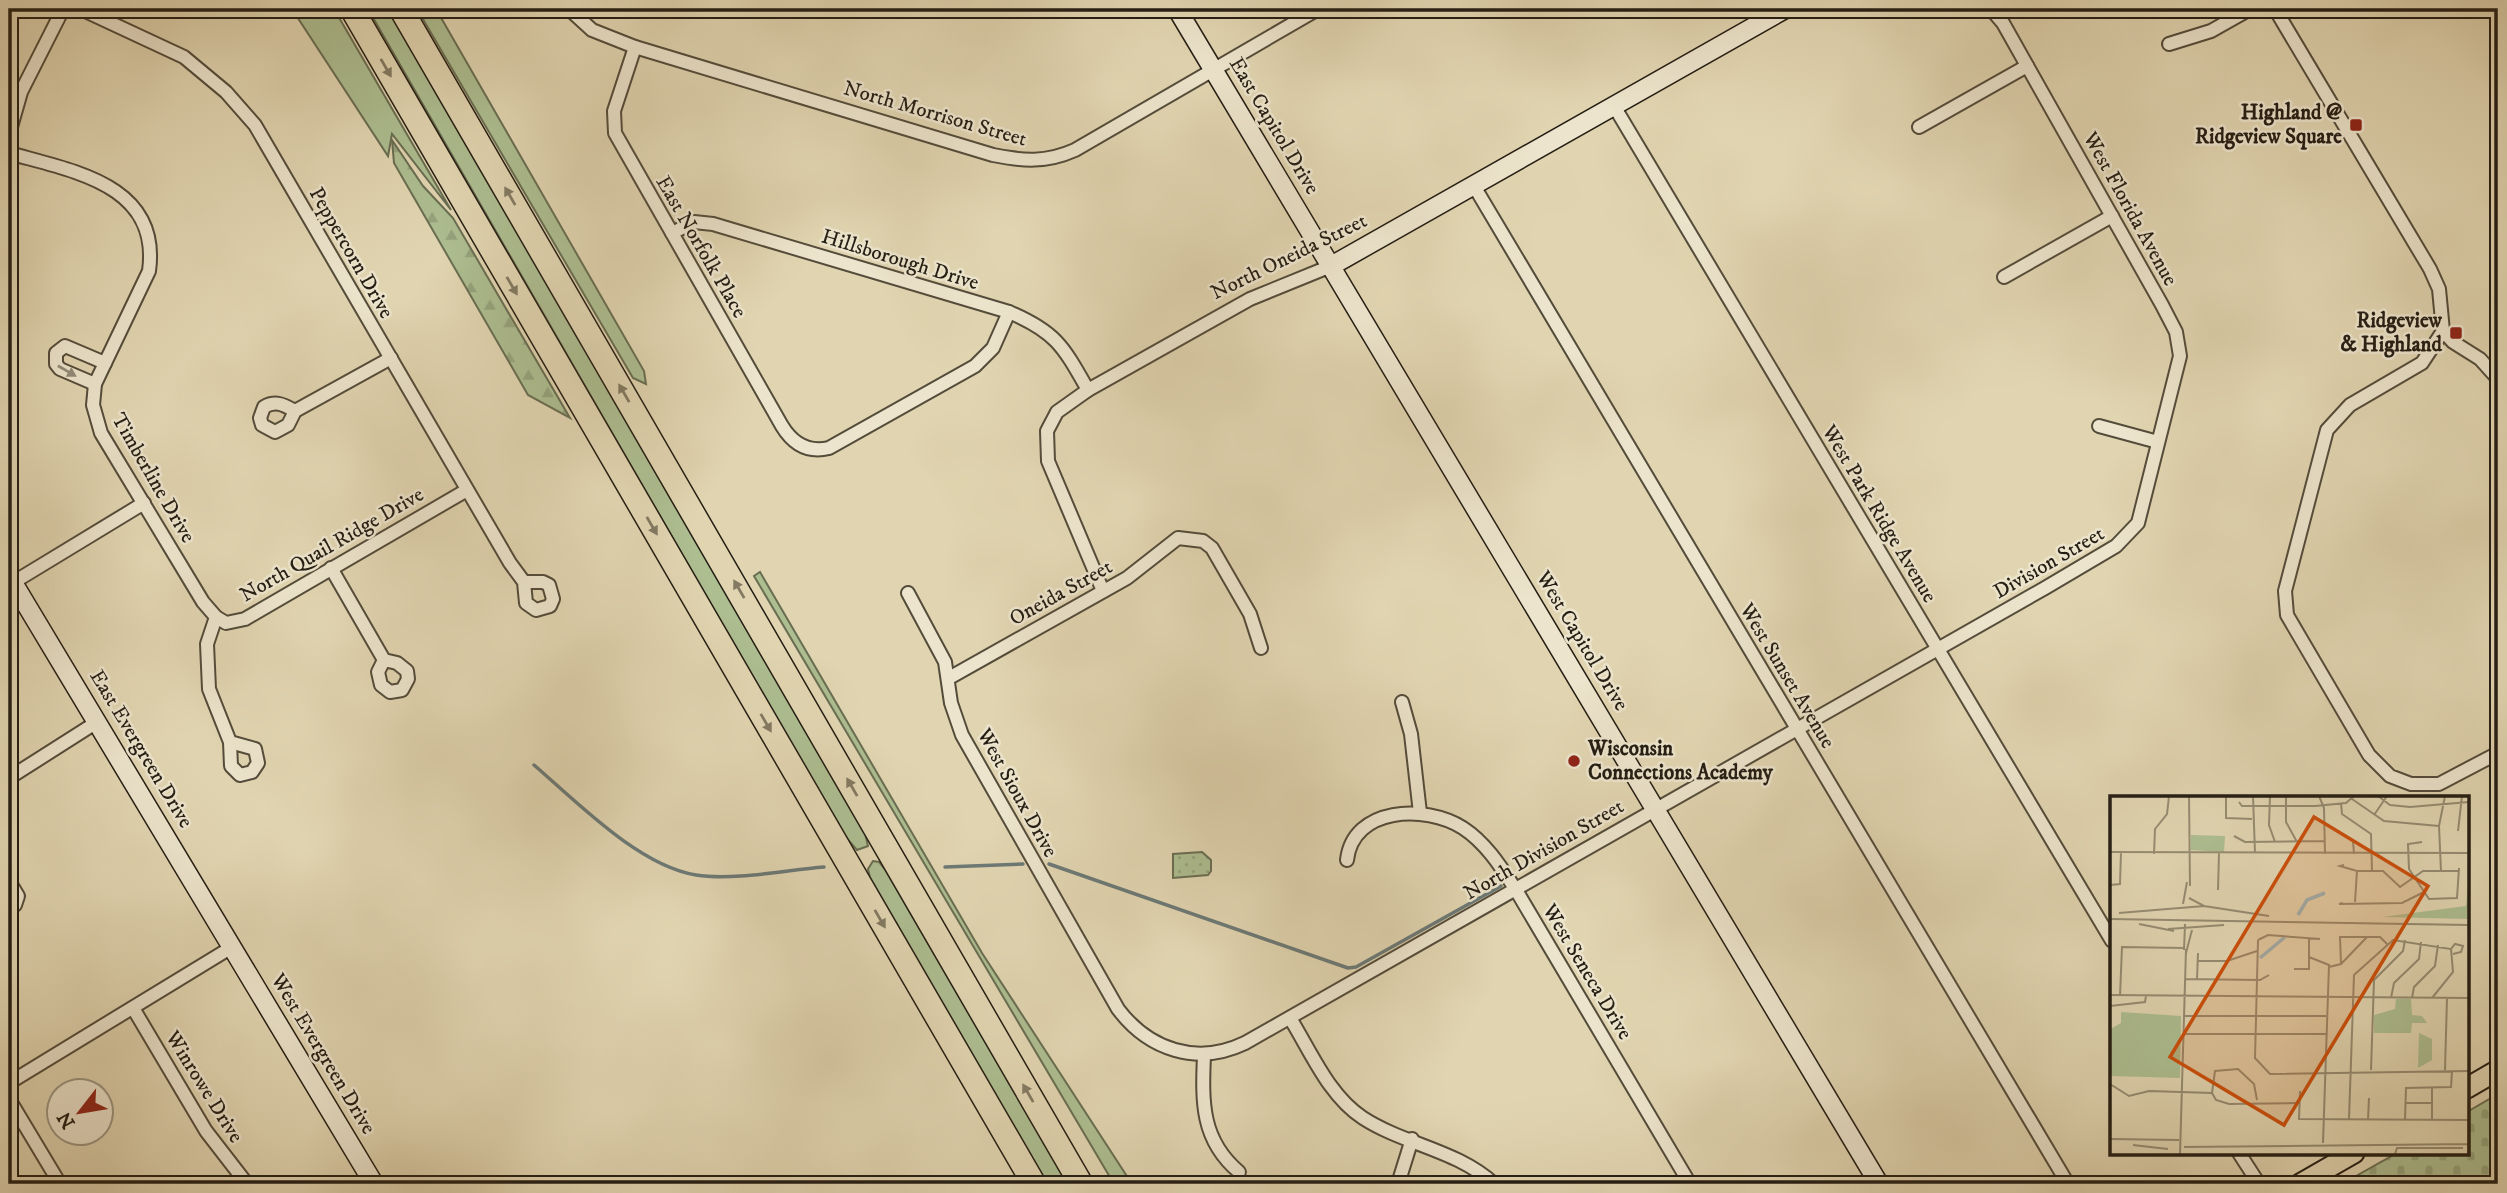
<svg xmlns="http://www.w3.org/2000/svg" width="2507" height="1193" viewBox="0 0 2507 1193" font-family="'IM FELL DW Pica',serif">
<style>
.grass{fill:#adbe91;stroke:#696e52;stroke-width:2}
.forest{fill:url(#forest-firs);stroke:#696e52;stroke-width:2}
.cemetery{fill:url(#cemetery-stones);stroke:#696e52;stroke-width:2}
.park{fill:url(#park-dots);stroke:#696e52;stroke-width:2}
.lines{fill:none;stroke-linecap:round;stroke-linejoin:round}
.stream{stroke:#6c7976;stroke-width:3.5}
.street-casing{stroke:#544c3b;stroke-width:16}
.secondary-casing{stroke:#251e14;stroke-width:21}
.primary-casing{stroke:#251e14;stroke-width:23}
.highway-casing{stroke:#251e14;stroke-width:26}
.street{stroke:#ece4cc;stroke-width:12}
.secondary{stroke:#ece4cc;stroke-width:18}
.primary{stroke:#e1d5b1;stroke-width:19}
.highway{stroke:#e1d5b1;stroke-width:23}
.oneway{fill:#837a62}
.oneway2{fill:#928b79}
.poi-dot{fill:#8f2418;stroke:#ece4cc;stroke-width:2.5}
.labels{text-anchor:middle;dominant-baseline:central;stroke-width:5;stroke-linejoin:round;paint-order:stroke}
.poi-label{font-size:21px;font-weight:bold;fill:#251e14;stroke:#ece4cc;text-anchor:end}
.street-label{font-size:21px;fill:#251e14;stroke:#ece4cc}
.inset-river{fill:none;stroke:#9bb5b8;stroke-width:3.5}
.inset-road{fill:none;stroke:#968c72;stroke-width:2}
.view{fill:#cb500d;fill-opacity:0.15;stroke:#cb500d;stroke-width:3.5}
.inset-edge{fill:none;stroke:#251e14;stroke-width:3.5}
</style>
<defs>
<pattern id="forest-firs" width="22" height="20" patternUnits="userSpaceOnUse" patternTransform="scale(1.75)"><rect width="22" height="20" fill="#adbe91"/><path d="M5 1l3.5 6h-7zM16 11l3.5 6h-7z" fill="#95a37c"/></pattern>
<pattern id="cemetery-stones" width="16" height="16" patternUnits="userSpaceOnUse" patternTransform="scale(1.75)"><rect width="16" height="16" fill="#adbe91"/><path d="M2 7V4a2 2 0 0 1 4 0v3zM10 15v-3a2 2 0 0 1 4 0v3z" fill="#95a37c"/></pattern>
<pattern id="park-dots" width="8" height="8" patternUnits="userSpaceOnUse" patternTransform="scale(1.75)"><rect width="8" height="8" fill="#adbe91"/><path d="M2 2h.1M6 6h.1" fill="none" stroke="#95a37c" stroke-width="1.8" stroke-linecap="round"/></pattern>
</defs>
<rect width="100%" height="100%" fill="#e1d5b1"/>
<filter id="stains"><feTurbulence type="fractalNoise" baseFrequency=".00286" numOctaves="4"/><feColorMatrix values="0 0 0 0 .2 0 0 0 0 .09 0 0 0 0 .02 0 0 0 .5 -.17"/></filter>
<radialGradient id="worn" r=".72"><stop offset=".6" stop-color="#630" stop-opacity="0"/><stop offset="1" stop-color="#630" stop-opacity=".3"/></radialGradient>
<g class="grass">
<path d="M292,9h42l117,201 -59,-76 -4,22z"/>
<path d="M368,9h20l477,824 3,13 -11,4 -14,-16z"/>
<path d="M417,9h19l208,362 2,13 -13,-6z"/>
<path d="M760,572l222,381 150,231h-18l-360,-608z"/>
<path d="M873,861l6,1 7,9 182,313h-21l-177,-306 -2,-9z"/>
</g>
<path class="forest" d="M392,140l31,46 30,32 117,200 -42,-23 -134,-232z"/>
<path class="cemetery" d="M2498,1094v90h-156l55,-31h70v-41z"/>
<path class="park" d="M1202,852l9,8v11l-3,4 -35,3v-24z"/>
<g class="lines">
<g class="stream">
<path d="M534,765c43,37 105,101 162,110 38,6 90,-5 128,-8"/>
<path d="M1049,864l299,104 8,-1 145,-81"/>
<path d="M945,867l78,-3"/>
</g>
<g class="street-casing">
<g id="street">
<path d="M81,9l103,48 42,35 29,33 255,438 14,19 2,21 10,7 14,-4 3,-7 -4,-14 -6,-3h-19"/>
<path d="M569,9l23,21 43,17 358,108c30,6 53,8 82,-5l243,-141"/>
<path d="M2275,9l155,260 9,20 4,42 -21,32 -72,42 -23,25 -42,161 2,24 82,140 21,21 21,8h28l59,-31"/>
<path d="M2169,44l42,-13 39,-22"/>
<path d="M635,47l-21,64 1,22 167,293c11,18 26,27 47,22l146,-82 18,-18 16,-36"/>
<path d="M1614,106l498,835"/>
<path d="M1919,127l108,-61"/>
<path d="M9,134l12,-42 42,-83"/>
<path d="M9,153c63,18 152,31 140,118l-54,113 -2,21 8,28 102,169 13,15 10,6 19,-4 222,-129"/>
<path d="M1474,186l594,998"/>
<path d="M672,233l22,-11 19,2 296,88c47,20 54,34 79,78"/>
<path d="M2004,277l108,-61"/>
<path d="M2443,331l10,11 27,17 18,20"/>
<path d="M95,384l-35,-15 -4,-5v-11l9,-7 40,17"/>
<path d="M295,411l-7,14 -13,7 -13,-7 -2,-7 4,-11c12,-7 20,-2 31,4l96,-53"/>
<path d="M2099,426l59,16"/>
<path d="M331,568l53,92 -6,12 3,13 9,7 12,-2 6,-11 -1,-8 -10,-8 -13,-3"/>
<path d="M9,585l135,-82"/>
<path d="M1103,591l-55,-130 -1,-30 10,-19 31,-22 162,-91 81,-33"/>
<path d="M908,593l37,69 6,41 11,32 156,274c31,41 79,57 127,34l800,-455 71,-42 22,-23 42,-167 -4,-24 -14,-27 -159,-282 -12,-14"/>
<path d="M216,617l-9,27 2,45 21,53 1,24 9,9 12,-3 6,-9 -3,-14 -25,-7"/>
<path d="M949,678l178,-100 51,-40 25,3 9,7 38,66 11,34"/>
<path d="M1402,702l9,32 9,79"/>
<path d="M9,778l88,-56"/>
<path d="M1347,860c6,-53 78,-56 116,-32 23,15 38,39 53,62l174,294"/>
<path d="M9,881l9,15 -3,9 -6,3"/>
<path d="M133,1008l73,123 41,53"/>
<path d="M1290,1018c21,34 39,78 73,100 42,27 94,32 131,66"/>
<path d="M1204,1055c-2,47 -3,85 35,117"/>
<path d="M9,1083l223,-136"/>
<path d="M9,1099l51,85"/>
<path d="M2239,1153l20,31"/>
<path d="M1398,1184l14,-45"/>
</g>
</g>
<g class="secondary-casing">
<g id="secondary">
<path d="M1177,9l702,1175"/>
<path d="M1331,266l454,-257"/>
<path d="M9,576l365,608"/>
</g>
</g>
<g class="primary-casing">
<g id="primary">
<path d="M2467,1088l31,-18"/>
<path d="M2300,1184l54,-31"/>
</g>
</g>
<g class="highway-casing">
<g id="highway">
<path d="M352,9l682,1175"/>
<path d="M401,9l680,1175"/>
</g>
</g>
<use href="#street" class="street"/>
<use href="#secondary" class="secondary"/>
<use href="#primary" class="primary"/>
<use href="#highway" class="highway"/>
</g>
<defs><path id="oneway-solid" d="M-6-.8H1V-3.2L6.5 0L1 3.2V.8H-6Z" transform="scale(1.75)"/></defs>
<g class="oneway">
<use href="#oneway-solid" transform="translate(386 68) rotate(60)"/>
<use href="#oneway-solid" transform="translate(510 196) rotate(-120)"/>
<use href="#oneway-solid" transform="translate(512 286) rotate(60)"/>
<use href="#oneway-solid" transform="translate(624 393) rotate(-120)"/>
<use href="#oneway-solid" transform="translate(652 526) rotate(60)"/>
<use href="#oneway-solid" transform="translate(739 589) rotate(-120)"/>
<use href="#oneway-solid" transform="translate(766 723) rotate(60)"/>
<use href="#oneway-solid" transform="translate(852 787) rotate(-120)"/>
<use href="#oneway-solid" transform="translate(880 919) rotate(60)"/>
<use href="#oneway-solid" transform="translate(1028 1093) rotate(-120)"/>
</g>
<use class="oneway2" href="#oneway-solid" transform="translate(67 371) rotate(30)"/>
<g class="poi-dot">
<rect x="2349" y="118" width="14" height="14" rx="3.5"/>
<rect x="2449" y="326" width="14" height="14" rx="3.5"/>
<circle cx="1574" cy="761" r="7"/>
</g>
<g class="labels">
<g class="poi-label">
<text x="2342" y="113">Highland @<tspan x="2342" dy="24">Ridgeview Square</tspan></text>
<text x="2442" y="321">Ridgeview<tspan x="2442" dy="24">&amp; Highland</tspan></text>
<text x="1588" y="749" text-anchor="start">Wisconsin<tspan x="1588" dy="24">Connections Academy</tspan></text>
</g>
<g class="street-label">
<text transform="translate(935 114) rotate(16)">North Morrison Street</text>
<text transform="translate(1274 126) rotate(59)">East Capitol Drive</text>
<text transform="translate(2130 209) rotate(61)">West Florida Avenue</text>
<text transform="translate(701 247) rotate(60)">East Norfolk Place</text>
<text transform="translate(351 253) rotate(60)">Peppercorn Drive</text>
<text transform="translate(1289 257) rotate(-26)">North Oneida Street</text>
<text transform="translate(900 260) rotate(17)">Hillsborough Drive</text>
<text transform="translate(153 478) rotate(60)">Timberline Drive</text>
<text transform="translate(1879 514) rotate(59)">West Park Ridge Avenue</text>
<text transform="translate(332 545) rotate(-30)">North Quail Ridge Drive</text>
<text transform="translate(2049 563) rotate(-30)">Division Street</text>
<text transform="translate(1061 593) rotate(-29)">Oneida Street</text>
<text transform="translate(1582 641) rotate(59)">West Capitol Drive</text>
<text transform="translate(1787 676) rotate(59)">West Sunset Avenue</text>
<text transform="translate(141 749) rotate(59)">East Evergreen Drive</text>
<text transform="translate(1017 793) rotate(61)">West Sioux Drive</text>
<text transform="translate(1544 850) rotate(-30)">North Division Street</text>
<text transform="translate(1587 972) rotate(59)">West Seneca Drive</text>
<text transform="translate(323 1054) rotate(59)">West Evergreen Drive</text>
<text transform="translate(204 1087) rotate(58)">Winrowe Drive</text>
</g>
</g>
<g transform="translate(2110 796)">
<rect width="359" height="359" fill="#e1d5b1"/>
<path d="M359,80v43l-87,-2 84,-11zM309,237l13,6v21l-14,8z" fill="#adbe91"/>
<path d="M81,39l34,1 -1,16 -33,-2zM11,216l60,4 -1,62 -70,-2v-47l11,-6z" fill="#adbe91"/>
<path d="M286,203h15l1,16 10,1 5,7h-15l-1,10h-37v-18l21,-6z" fill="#adbe91"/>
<path class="inset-river" d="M188,119l9,-15 18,-7M150,162l25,-21"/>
<path class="inset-road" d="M79,0l1,90M116,0v22l26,1M143,0l2,57M160,0l-1,29 6,17M176,0v26l11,20M209,0l5,12 1,46M268,0l12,9 20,2 59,-5M242,3l32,22 55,5M129,6l3,4h73l31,-3 8,-7M231,7l1,11 29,20 1,37M264,19l13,-19M348,35l4,-35M124,40l11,6 79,-1M236,40l-5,-3 12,8 1,13M312,46l-14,2 1,25 20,30 28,-1 2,-30M0,56l359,1M44,58l1,-25 12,-15 2,-18M234,69l-4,1 17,5M247,75h26l17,16 23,-16h35M331,75l-2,-45 6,-30M0,89l10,-1 1,-32M108,94l1,-37M79,102l15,8 65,10M245,106l2,-31M233,107l-4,1 63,-1 22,-11M73,108l4,-22M9,117l85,-7M0,123l359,6M29,128l35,7M58,133l56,-4M148,144l-3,118 15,16 199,-3M148,144l10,-5 52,4M341,153l4,-5 8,2 -2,6 -8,2M74,154l1,-26M76,157l6,-23M199,161l20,8 -6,178M87,165h30l30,-10M231,168l-1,-27h40l7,7M219,171l12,-3 26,-27M184,173h15v-31M75,183l75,1 9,-5M87,183l1,-26M0,199l359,3M10,200l2,-49 62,1M281,202l3,-15 25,-24 2,-17M302,202l2,-11 21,-21 3,-21M0,210l35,-4 1,-6M74,220h142M73,238h143M261,274l3,-90 29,-29 2,-11M335,274l2,-72M0,288l19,12 20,-5 63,2M190,295l-1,28 170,1M102,297l4,7 13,4 69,-1M102,297l3,-22 23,-2 16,15 3,16M295,307h27M239,323l5,-144 39,-35 58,9 2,23 -21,26M258,324l1,-22M295,324l1,-32 45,-1 1,-16M322,324v-33M0,343l69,1M23,349l35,4M74,351l285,-3M70,358l6,-205M285,358l2,-6h66M358,358l1,-66"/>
<path class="view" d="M204,21l114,69 -144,239 -114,-68z"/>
<rect width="359" height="359" class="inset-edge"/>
</g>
<rect width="2507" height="1193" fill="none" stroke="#e1d5b1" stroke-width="35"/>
<rect x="10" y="10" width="2486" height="1172" fill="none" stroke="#251e14" stroke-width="3.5"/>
<rect x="18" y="18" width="2472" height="1158" fill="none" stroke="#251e14" stroke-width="2"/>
<g transform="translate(80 1112) rotate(239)"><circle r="33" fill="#ece4cc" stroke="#9c9582" stroke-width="2"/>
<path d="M0-5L12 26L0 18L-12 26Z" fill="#8f2418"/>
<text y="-10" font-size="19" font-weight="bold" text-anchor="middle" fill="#251e14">N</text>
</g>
<rect width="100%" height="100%" filter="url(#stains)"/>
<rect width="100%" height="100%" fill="url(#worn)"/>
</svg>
